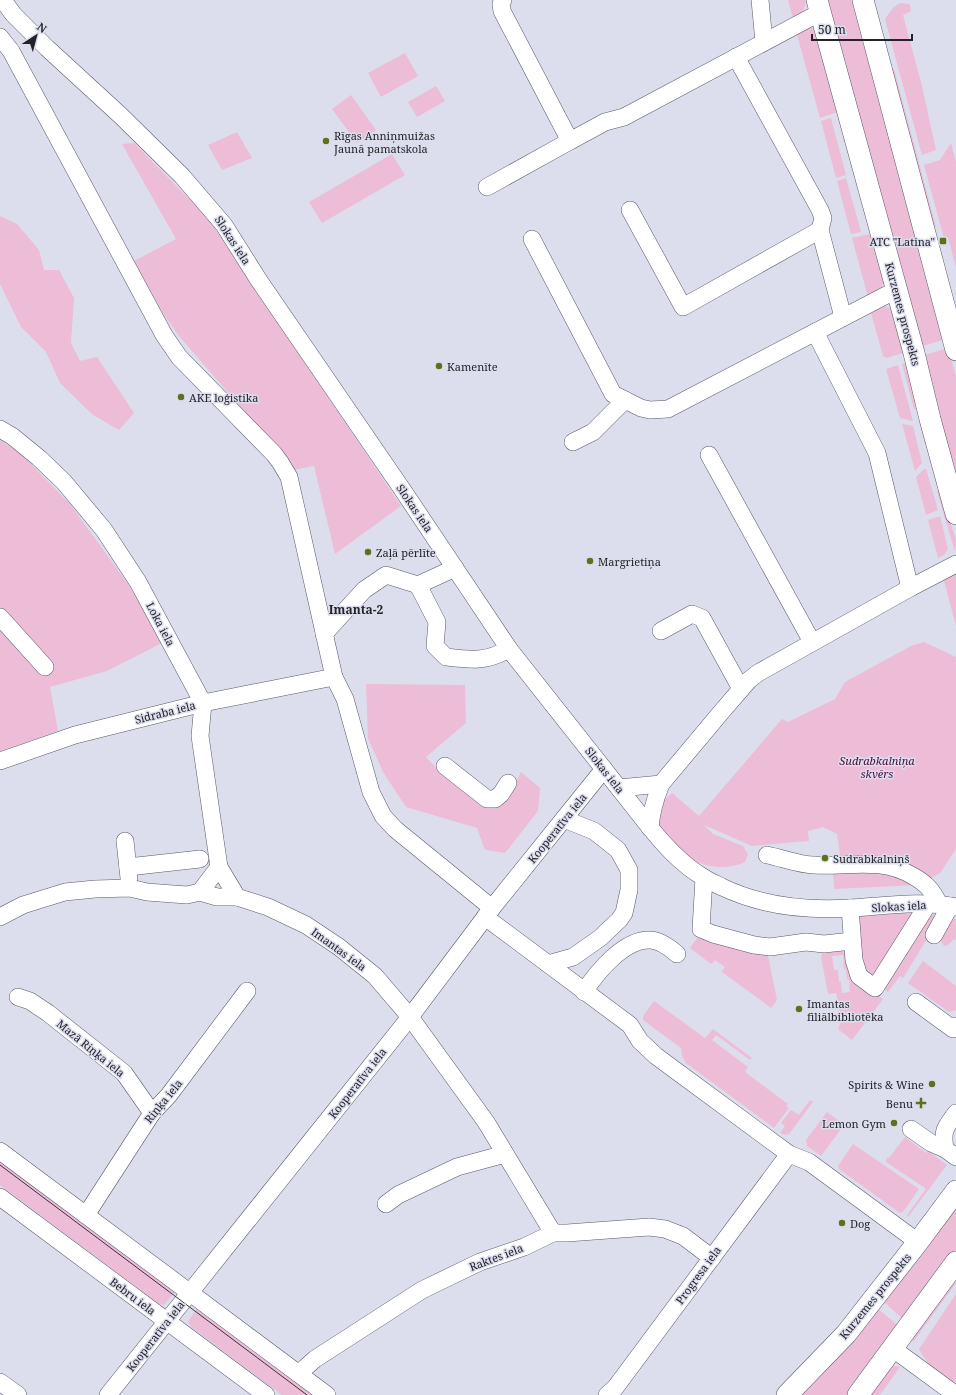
<svg xmlns="http://www.w3.org/2000/svg" width="956" height="1395" viewBox="0 0 956 1395" font-family="'Noto Serif',serif">
<style>
.green{fill:#edbcd7;fill-rule:evenodd}
.lines{fill:none;stroke-linecap:round;stroke-linejoin:round}
.minor-casing{stroke:#575967;stroke-width:18}
.major-casing{stroke:#575967;stroke-width:22}
.minor{stroke:#fff;stroke-width:17}
.major{stroke:#fff;stroke-width:21}
.tram{stroke:#36363d;stroke-width:1}
.poi-dot{fill:#5f701d;stroke:#dcdeee;stroke-width:1.5}
.labels{text-anchor:middle;dominant-baseline:central;stroke-width:3;stroke-linejoin:round;paint-order:stroke}
.poi-label{font-size:11px;fill:#232329;stroke:#dcdeee;text-anchor:start}
.street-label{font-size:11px;fill:#232329;stroke:#dcdeee}
.park-label{font-size:11px;font-style:italic;fill:#4e0738;stroke:#dcdeee}
.neighbourhood-label{font-size:12px;font-weight:bold;fill:#232329;stroke:#dcdeee}
</style>
<rect width="100%" height="100%" fill="#dcdeee"/>
<g class="green">
<path d="M788,0h18c-1,10 -4,15 -13,19z"/>
<path d="M824,0h31l91,339 -27,8z"/>
<path d="M901,3l8,1 1,1 1,6 -8,4 19,71 14,64 -14,5 -37,-136c5,-7 8,-13 16,-16z"/>
<path d="M806,26l7,2 3,3 13,36 8,45 -17,6 -24,-87z"/>
<path d="M405,53l13,23 -37,21 -13,-24z"/>
<path d="M892,69h2l42,158h-1l-10,-22z"/>
<path d="M436,86l9,15 -28,16 -9,-15z"/>
<path d="M351,95l25,35 -19,13 -25,-34z"/>
<path d="M831,118l15,57 -10,3 -15,-57z"/>
<path d="M237,132l15,26 -30,12 -14,-25z"/>
<path d="M134,143l74,75 193,288 -66,48 -21,-88 -20,4 -14,-18 -101,-116 -15,-21 -30,-54 42,-22 -54,-95z"/>
<path d="M951,143l5,19v106l-8,-31 -4,1 -20,-73 16,-5z"/>
<path d="M392,154l13,21 -83,48 -13,-21z"/>
<path d="M846,178l15,54 -10,2 -14,-53z"/>
<path d="M0,216l17,8 22,26 5,20h15l15,28 -3,45 9,18 17,-4 37,56 -15,17 -26,-15 -33,-32 -14,-31 -25,-25 -21,-43z"/>
<path d="M870,234c6,14 21,41 11,54 -3,4 -8,7 -13,9l-16,-59z"/>
<path d="M881,306l7,1 5,3 13,42 -19,6 -4,-2 -13,-47z"/>
<path d="M948,348l8,29v108l-35,-129z"/>
<path d="M908,362l1,6 7,41h-2l-12,-45z"/>
<path d="M898,365l15,56 -13,-3 -14,-49z"/>
<path d="M902,424l11,2 9,37 -7,8z"/>
<path d="M0,440l20,13 50,51 58,80 36,58 -57,29 -57,16 8,44 -58,20z"/>
<path d="M924,469h2l12,41 -12,5 -10,-38z"/>
<path d="M939,490l17,49 -1,13 -18,-61z"/>
<path d="M940,516l8,33 -4,6 -6,3 -10,-38z"/>
<path d="M950,574h6v52l-13,-49z"/>
<path d="M924,642l32,15v192l-16,24 -22,12 -84,4 -2,-33 8,-1 -3,-21 -14,-7 -15,4 1,10 -57,5 -48,-21 9,9 30,12 5,8 -3,8c-16,8 -39,6 -54,-3 -13,-9 -24,-22 -33,-34l1,-20 13,-12 27,23 83,-97 6,3 47,-23 10,-17 66,-36z"/>
<path d="M366,684l99,1 1,38 -40,34 21,22 42,25 18,-4 14,-28 19,16 -2,23 -33,42 -20,-3 -8,-22 -71,-21 -23,-35 -15,-34z"/>
<path d="M918,910l-44,68 -11,-3 -7,-61z"/>
<path d="M931,914l8,3 -1,4 -35,57 -3,-2 -12,16 -8,-6z"/>
<path d="M956,919v21l-2,-1 -6,6 -4,1 -5,-8 9,-18z"/>
<path d="M705,937l62,14 10,49 -6,8 -49,-36 3,-5 -10,-7 -4,4 -21,-16 7,-10z"/>
<path d="M847,946l22,43 14,10 -31,41 -14,-11c5,-9 0,-26 -2,-36l-8,1 -7,-37 2,-7zM843,955l1,14h2l1,10 2,1 1,12 -8,1 -1,-11h-2l-1,-12h-4l-2,-14z"/>
<path d="M923,961l33,25v24l-7,2 -41,-29z"/>
<path d="M654,1001l51,37 8,-9 39,29 -2,2 -34,-25 -4,5 36,27 -3,5 43,32 -2,2 3,2 -15,20 -88,-65 -4,-7 -1,-8 -38,-28v-4z"/>
<path d="M810,1100l3,2 -24,32 -4,1 -5,-2 5,-7 -4,-3 10,-13 8,5z"/>
<path d="M827,1112l17,13 -23,31 -14,-10 -1,-6z"/>
<path d="M905,1137l21,16 2,-2 19,14 -39,52 -1,-2 19,-26 -1,-1 -39,-26v-2l2,-3 1,1z"/>
<path d="M853,1144l66,45 -16,23 -3,1 -61,-44 -1,-3z"/>
<path d="M0,1156l176,134 -12,15 -5,-1 -159,-119z"/>
<path d="M956,1204v47l-52,69 -21,-19z"/>
<path d="M956,1274v9l-43,59 -1,-6z"/>
<path d="M956,1294v87c-15,2 -31,-20 -37,-32z"/>
<path d="M199,1306l120,89h-37l-91,-68 -3,-6z"/>
<path d="M877,1308l23,19 -51,68h-50z"/>
<path d="M896,1366l4,1 -20,28h-13l21,-28z"/>
</g>
<g class="lines">
<g class="minor-casing">
<g id="minor">
<path d="M3,0l10,14 34,34 73,67 62,61 42,49 34,54 146,213 105,157 139,176c16,20 33,39 55,52 6,4 13,7 19,10 40,19 83,24 128,21 35,-2 71,-8 106,-1"/>
<path d="M503,0l-2,4 1,7 68,130 35,-19 19,-5 197,-105"/>
<path d="M760,0l4,42"/>
<path d="M0,37l11,14 153,284 15,22 95,97 6,8 9,15 45,200 11,22 26,93 12,24 12,13 97,79"/>
<path d="M736,57l84,153 3,8 -3,12 23,87"/>
<path d="M487,187l83,-46"/>
<path d="M630,210l53,97 137,-77"/>
<path d="M532,239l81,155 28,14 9,2 18,-1 228,-119"/>
<path d="M815,332l62,121 33,135"/>
<path d="M0,429l12,7 27,22 25,24 40,48 34,52 65,121 -3,33 19,131"/>
<path d="M573,442l20,-10 32,-32"/>
<path d="M709,455l103,187"/>
<path d="M418,585l19,37 -2,24 11,11c25,3 40,5 63,-8"/>
<path d="M0,617l45,50"/>
<path d="M661,631l31,-17 10,4 39,71"/>
<path d="M324,634l40,-44 22,-15 32,10 37,-17"/>
<path d="M0,761l75,-26 128,-32 131,-26"/>
<path d="M445,766l42,33h8l6,-5 7,-11"/>
<path d="M619,788l42,-4 62,-74 26,-30 9,-7 152,-85 46,-24"/>
<path d="M650,828c1,-16 5,-29 11,-44"/>
<path d="M125,841l4,37"/>
<path d="M767,855c15,3 33,10 47,10 35,2 67,-8 99,11 14,8 19,14 26,28"/>
<path d="M128,867l72,-8"/>
<path d="M704,878l-3,51 12,5 41,11 16,2 36,-5 18,2 28,-3"/>
<path d="M200,892l19,-25 18,30"/>
<path d="M850,908l4,52 5,16 16,12 53,-84"/>
<path d="M0,917l23,-12 42,-13 30,-3 35,-1 17,4 26,2 14,1 13,-3 17,5h20l31,10 38,18 33,22 36,29 35,41 76,105 67,111"/>
<path d="M485,917l145,108 10,16 16,15 133,98 20,8 109,80"/>
<path d="M934,935l16,-29"/>
<path d="M548,964l25,-7 27,-19 19,-18 5,-7 5,-23v-20l-11,-20 -24,-19 -30,-12"/>
<path d="M584,992c13,-20 40,-53 66,-52 10,0 20,8 27,14"/>
<path d="M18,997l12,4 18,12 76,60 28,40"/>
<path d="M916,1002l37,27 3,-3"/>
<path d="M911,1129l20,14 14,6 11,8"/>
<path d="M945,1149c-3,-19 0,-21 11,-36"/>
<path d="M0,1151l327,244"/>
<path d="M0,1197l266,198"/>
<path d="M386,1204l12,-9 59,-28 48,-13"/>
<path d="M86,1215l66,-102 17,-18 78,-104"/>
<path d="M892,1348l64,47"/>
<path d="M299,1374l7,-7 9,-8 107,-69 58,-28 44,-15 29,-14h14l82,-6 16,2 18,7 29,22"/>
<path d="M0,1382l18,13"/>
<path d="M108,1395l302,-378 82,-109 112,-139"/>
<path d="M607,1395l8,-7 174,-234"/>
</g>
</g>
<g class="major-casing">
<g id="major">
<path d="M817,0l97,353 16,66 26,95"/>
<path d="M863,0l93,350"/>
<path d="M787,1395l59,-61 72,-92 38,-51"/>
<path d="M858,1395l98,-133"/>
</g>
</g>
<use href="#minor" class="minor"/>
<use href="#major" class="major"/>
<path class="tram" d="M0,1165l307,230"/>
</g>
<g class="poi-dot">
<circle cx="326" cy="141" r="4"/>
<rect x="939" y="237" width="8" height="8" rx="2"/>
<circle cx="439" cy="366" r="4"/>
<circle cx="181" cy="397" r="4"/>
<circle cx="368" cy="552" r="4"/>
<circle cx="590" cy="561" r="4"/>
<circle cx="825" cy="858" r="4"/>
<circle cx="799" cy="1009" r="4"/>
<circle cx="932" cy="1084" r="4"/>
<path d="M919 1097h4v4h4v4h-4v4h-4v-4h-4v-4h4z"/>
<circle cx="894" cy="1123" r="4"/>
<circle cx="842" cy="1223" r="4"/>
</g>
<g class="labels">
<g class="poi-label">
<text x="334" y="135">Rīgas Anniņmuižas<tspan x="334" dy="13">Jaunā pamatskola</tspan></text>
<text x="935" y="241" text-anchor="end">ATC "Latina"</text>
<text x="447" y="366">Kamenīte</text>
<text x="189" y="397">AKE loģistika</text>
<text x="376" y="552">Zaļā pērlīte</text>
<text x="598" y="561">Margrietiņa</text>
<text x="833" y="858">Sudrabkalniņš</text>
<text x="807" y="1003">Imantas<tspan x="807" dy="13">filiālbibliotēka</tspan></text>
<text x="924" y="1084" text-anchor="end">Spirits &amp; Wine</text>
<text x="913" y="1103" text-anchor="end">Benu</text>
<text x="886" y="1123" text-anchor="end">Lemon Gym</text>
<text x="850" y="1223">Dog</text>
</g>
<g class="street-label">
<text transform="translate(233 240) rotate(57)">Slokas iela</text>
<text transform="translate(903 314) rotate(75)">Kurzemes prospekts</text>
<text transform="translate(415 508) rotate(56)">Slokas iela</text>
<text transform="translate(161 624) rotate(62)">Loka iela</text>
<text transform="translate(165 712) rotate(-14)">Sidraba iela</text>
<text transform="translate(605 770) rotate(52)">Slokas iela</text>
<text transform="translate(557 828) rotate(-51)">Kooperatīva iela</text>
<text transform="translate(899 906) rotate(-3)">Slokas iela</text>
<text transform="translate(339 949) rotate(36)">Imantas iela</text>
<text transform="translate(91 1048) rotate(39)">Mazā Riņķa iela</text>
<text transform="translate(357 1083) rotate(-52)">Kooperatīva iela</text>
<text transform="translate(163 1101) rotate(-51)">Riņķa iela</text>
<text transform="translate(496 1257) rotate(-21)">Raktes iela</text>
<text transform="translate(698 1275) rotate(-54)">Progresa iela</text>
<text transform="translate(133 1296) rotate(37)">Bebru iela</text>
<text transform="translate(875 1296) rotate(-51)">Kurzemes prospekts</text>
<text transform="translate(155 1336) rotate(-52)">Kooperatīva iela</text>
</g>
<g class="park-label">
<text x="877" y="760">Sudrabkalniņa<tspan x="877" dy="13">skvērs</tspan></text>
</g>
<g class="neighbourhood-label">
<text x="356" y="609">Imanta-2</text>
</g>
</g>
<g transform="translate(36 36) rotate(36)" stroke="#dcdeee" stroke-width="3" paint-order="stroke">
<path d="M0-3L7 15L0 10L-7 15Z" fill="#232329"/>
<text y="-6" font-size="11" font-weight="bold" text-anchor="middle" fill="#232329">N</text>
</g>
<path d="M812 34v6h100v-6" fill="none" stroke="#232329" stroke-width="2"/>
<text x="818" y="34" font-size="12" fill="#232329" stroke="#dcdeee" stroke-width="3" paint-order="stroke">50 m</text>
</svg>
